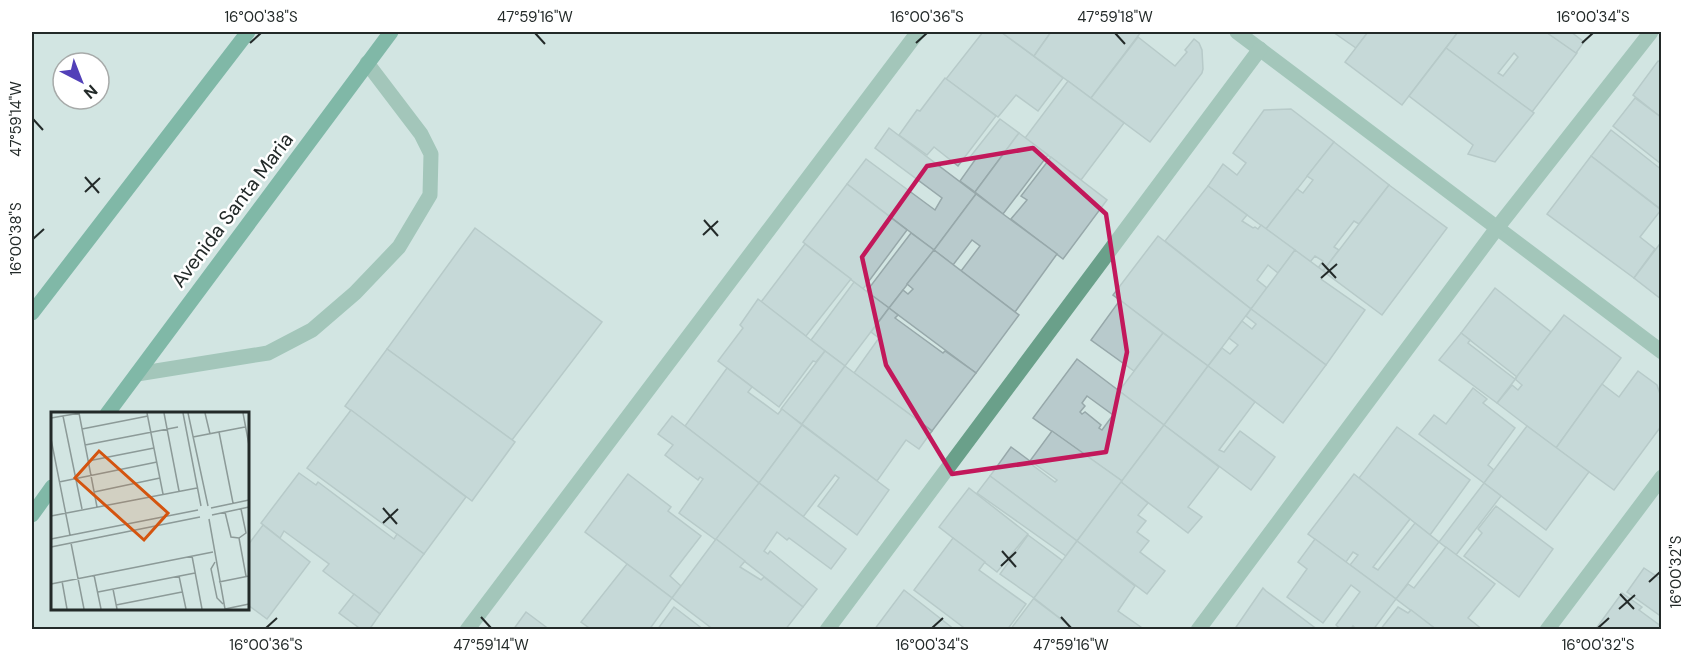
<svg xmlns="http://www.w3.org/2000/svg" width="1693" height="661" viewBox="0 0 1693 661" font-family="'DM Sans',sans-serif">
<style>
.building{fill:#b8cacc;stroke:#97a8aa;stroke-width:1.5;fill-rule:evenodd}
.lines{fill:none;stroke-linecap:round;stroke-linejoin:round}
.lane{stroke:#6aa08a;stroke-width:15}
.street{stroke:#6aa08a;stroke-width:15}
.secondary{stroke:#1d8061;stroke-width:15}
.marked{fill:none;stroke:#c2185b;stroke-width:4.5;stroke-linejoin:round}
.ticks{fill:none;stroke:#232a29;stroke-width:2}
.labels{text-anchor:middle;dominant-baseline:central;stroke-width:5;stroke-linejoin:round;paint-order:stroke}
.street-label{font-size:20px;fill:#232a29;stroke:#fff}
.inset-road{fill:none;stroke:#8c9a98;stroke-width:1.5}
.view{fill:#d4540f;fill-opacity:0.15;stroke:#d4540f;stroke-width:3}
.inset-edge{fill:none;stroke:#232a29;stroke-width:3}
.neatline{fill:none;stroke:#232a29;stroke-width:2}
.ticks-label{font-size:15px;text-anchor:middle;fill:#232a29}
</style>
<rect width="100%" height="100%" fill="#d2e5e2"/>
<g class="building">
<path d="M983,32h18l62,46 -25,33 -22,-16 -18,22 -52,-38z"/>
<path d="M1001,32h50l-17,24z"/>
<path d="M1051,32h90l-50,66 -57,-42z"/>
<path d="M1333,32h35l-12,16z"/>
<path d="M1368,32h90l-56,73 -57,-43z"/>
<path d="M1458,32h88l31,21 -45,59 -86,-64zM1514,53l4,4 -15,19 -5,-3z"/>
<path d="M1546,32h25l13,10 -8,11z"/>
<path d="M1138,37l37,29 12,-14 -2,-2 9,-11 5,4 3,7 1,19 -1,4 -52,69 -59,-44z"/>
<path d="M1446,48l88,65 -39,49 -27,-8 5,-9 -64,-49z"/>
<path d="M1658,61l4,1v56l-29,-23z"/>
<path d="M945,78l51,38 -38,50 -24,-19 -7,8 -28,-20 18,-25 3,1z"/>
<path d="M1068,81l56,42 -43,57 -56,-42z"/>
<path d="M1635,98l27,20v43l-2,2 -47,-37z"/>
<path d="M1291,109l43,33 -68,87 -58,-43 15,-22 14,11 9,-12 -13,-10 31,-43z"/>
<path d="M1000,119l19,14 -44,59 -15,-11 15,-21 -5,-3z"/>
<path d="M889,128l87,66 -42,56 -87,-66 19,-25 69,51 7,-12 -67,-50z"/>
<path d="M1611,130l51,40v40l-71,-54z"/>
<path d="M1019,133l29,22 -45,59 -28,-22z"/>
<path d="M1334,142l55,43 -30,39 -5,-3 -20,26 5,3 -16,21 -5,-3 5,-7 -8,-5 -5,6 -44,-33 31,-40 6,4 10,-13 -6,-4z"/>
<path d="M1591,156l70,54 -21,27 15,12 -21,29 -87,-64z"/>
<path d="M1051,157l56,43 -44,59 -52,-40 16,-19 -6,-4z"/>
<path d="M847,184l60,46 -44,59 -60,-47z"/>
<path d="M1389,185l58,43 -65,87 -59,-44z"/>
<path d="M1208,186l39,29 -5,6 11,7 2,-1 3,2 3,-4 34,25 -17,23 -10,-8 -11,15 10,8 -16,21 -86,-68z"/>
<path d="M976,194l81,60 -42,58 -54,-41 19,-25 -8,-6 -19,25 -19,-15z"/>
<path d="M475,228l127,94 -90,118 -125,-91z"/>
<path d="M911,233l23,17 -45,58 -23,-16z"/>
<path d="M1158,236l93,73 -43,57 -95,-71z"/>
<path d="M1662,241v57l-1,1 -27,-21z"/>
<path d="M805,244l46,35 -45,57 -45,-34z"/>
<path d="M934,250l85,65 -43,58 -87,-65 14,-18 5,4 5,-5 -6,-5z"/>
<path d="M1295,250l31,23 -5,6 44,31 -39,55 -75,-56z"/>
<path d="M854,282l35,26 -44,58 -34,-26z"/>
<path d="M1495,288l56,44 -34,45 -56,-44z"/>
<path d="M758,299l67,52 -9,11 -3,-1 -34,46 -61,-46 25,-33 -3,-3z"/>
<path d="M1120,300l43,33 -29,38 -43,-31z"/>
<path d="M889,308l9,7 -3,3 48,35 2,-2 31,22 -44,58 -78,-58 25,-35 -8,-6z"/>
<path d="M1251,309l75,56 -43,58 -75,-57 14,-18 8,6 8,-9 -9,-7 13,-17 10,8 4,-5 -10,-8z"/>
<path d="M1564,315l57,43 -65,90 -59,-45 15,-18 6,5 4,-5 -7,-6z"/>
<path d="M1163,333l45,33 -44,59 -45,-34z"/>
<path d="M1461,333l9,7 -2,3 47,36 2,-2 -20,26 -58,-43z"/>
<path d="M387,349l128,93 -43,59 -127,-95z"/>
<path d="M825,351l20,15 -43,58 -21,-15z"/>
<path d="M1077,359l87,66 -42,56 -89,-63zM1087,396l26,19 -11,15 -3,-2 2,-3 -16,-13 -3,2 -2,-2 5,-6 -3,-3z"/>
<path d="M845,366l87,65 -13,18 -13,-9 -29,41 -75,-57z"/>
<path d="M1208,366l47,36 -36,48 5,2 16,-21 35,26 -24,33 -87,-65z"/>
<path d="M727,368l25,19 -4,5 30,22 4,-5 20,16 -43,58 -74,-57z"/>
<path d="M1638,371l19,14 5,15v25l-48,65 -58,-42 46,-64 17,13z"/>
<path d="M1473,388l14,11 -4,4 32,25 -27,37 6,5 -10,13 -65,-49 15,-19 12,9z"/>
<path d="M351,410l115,87 -42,57 -117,-86z"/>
<path d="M672,416l87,67 -43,57 -37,-27 24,-34 -3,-2 -2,3 -33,-25 8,-10 -15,-11z"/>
<path d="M802,425l87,65 -32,45 -39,-29 21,-28 -4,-3 -32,42 -44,-34z"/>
<path d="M1164,425l55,42 -31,40 14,10 -14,16 -67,-51z"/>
<path d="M1527,426l62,46 -43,58 -62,-47z"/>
<path d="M1397,427l73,53 -40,55 -71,-57z"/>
<path d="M1052,431l70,50 -45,60 -87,-65 21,-29 19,14zM1032,462l25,18 -2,2 -24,-18z"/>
<path d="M299,473l17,12 2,-3 76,57 3,-5 27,20 -44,60 -57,-43 6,-7 -45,-33 -4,7 -19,-15z"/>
<path d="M628,474l43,33 -3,4 33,25 -31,40 11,10 -9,12 -87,-66z"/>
<path d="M1354,474l56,45 -37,48 5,3 37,-47 24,19 -43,57 -46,-34 8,-10 -5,-3 -7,10 -38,-28z"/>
<path d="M990,476l87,65 -11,15 -89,-63z"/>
<path d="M1121,482l27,21 -10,12 8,6 -9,11 12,9 -9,11 25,19 -18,23 -70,-53z"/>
<path d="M759,483l87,66 -15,20 -42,-31 -2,2 -10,-8 -13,19 4,3 2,-3 47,38 -14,18 -87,-68z"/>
<path d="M1484,483l17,13 -45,59 -17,-13z"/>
<path d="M969,488l59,46 -31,38 -58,-45z"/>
<path d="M1496,506l57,43 -34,48 -55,-41 18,-23 -4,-4z"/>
<path d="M263,525l47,37 -43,57 -19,-14v-60z"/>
<path d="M1028,535l35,26 -29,37 -34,-24z"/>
<path d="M953,538l32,24 -6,8 47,34 -19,26h-40l-53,-40z"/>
<path d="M716,539l29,22 -5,6 21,13 3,-3 39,30 -18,23h-71l-42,-32z"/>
<path d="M1315,539l81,60 -23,31h-16l-4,-4 -3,4h-9l-5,-5 24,-33 -9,-7 -28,38 -36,-26 20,-28 -9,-7z"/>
<path d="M1077,541l58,45 -17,25 27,19h-70l-41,-32z"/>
<path d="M1446,547l49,37 -27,34 15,12h-46l-41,-31 12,-15 6,4z"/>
<path d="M627,564l45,34 -23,32h-57l-11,-8z"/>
<path d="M1644,568l18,12v37l-35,-25z"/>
<path d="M1263,588l3,3 52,39h-84z"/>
<path d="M904,590l51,40h-81z"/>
<path d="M1622,593l20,14 -3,3 23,17v3h-67z"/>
<path d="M354,594l26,20 -11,16h-7l-23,-17z"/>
<path d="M1034,598v1l41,31h-65z"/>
<path d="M674,607l30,23h-47z"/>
<path d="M1398,607l10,6 3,-3 26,20h-57z"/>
<path d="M526,612l24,18h-37z"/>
</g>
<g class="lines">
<path class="lane" d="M137,374l131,-21 44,-23 43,-37 44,-46 31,-52 1,-41 -10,-20 -54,-71"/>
<g class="street">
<path d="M1237,32l425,320"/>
<path d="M467,630l451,-598"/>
<path d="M827,630l433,-581"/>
<path d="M1198,630l299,-402 154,-196"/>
<path d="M1547,630l115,-153"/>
</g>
<g class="secondary">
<path d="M32,313l216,-281"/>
<path d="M107,414l284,-382"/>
<path d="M32,515l20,-28"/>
</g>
</g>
<path d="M0 0H1693V661H0ZM1033,148l73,66 21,138 -21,100 -154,22 -66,-109 -24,-108 65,-91z" fill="#d2e5e2" fill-opacity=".55" fill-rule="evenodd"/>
<path class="marked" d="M1033,148l73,66 21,138 -21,100 -154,22 -66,-109 -24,-108 65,-91z"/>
<path class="ticks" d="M535,33l10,11M1115,33l10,11M250,43l11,-10M916,43l11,-10M1582,43l11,-10M33,119l10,11M85,177l14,16M85,192l15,-14M704,220l14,16M703,235l15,-14M33,239l11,-10M1322,263l14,15M1321,278l16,-14M383,508l14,16M383,523l15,-14M1002,551l14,16M1001,566l15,-14M1649,582l11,-10M1620,594l14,15M1619,609l16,-14M481,617l10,11M1061,617l10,11M266,628l11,-10M932,628l11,-10M1598,628l11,-10"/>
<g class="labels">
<g class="street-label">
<text transform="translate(232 210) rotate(-53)">Avenida Santa Maria</text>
</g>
</g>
<g transform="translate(51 412)">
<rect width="198" height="198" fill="#d2e5e2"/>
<path class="inset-road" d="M28,1l18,94M96,1l16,81M113,1l15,78M132,1l18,93M137,1l20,93M154,1l5,21M192,1l6,32M12,4l19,93M0,6l29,-5M31,17l66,-13M168,20l26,-5M142,25l26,-5 14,71M0,27l19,96M34,33l93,-18M37,49l66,-13M8,70l98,-20M43,80l66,-14M160,96l38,-8M174,100l6,25 8,1 7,-5 -5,-24M161,103l37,-8M0,104l146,-28M158,107l16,90M188,126l7,38M0,127l147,-29M20,131l13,66M0,135l149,-30M141,144l10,53M164,150l-4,7 6,29 6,6M43,163l7,34M128,164l7,33M11,169l5,28M168,170l30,-6M0,172l162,-32M62,177l4,20M47,180l97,-19M65,193l66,-13M174,197l24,-5"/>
<path class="view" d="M48,39l69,62 -24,27 -69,-62z"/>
<rect width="198" height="198" class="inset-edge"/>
</g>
<rect width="1693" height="661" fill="none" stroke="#ffffff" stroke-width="66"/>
<g transform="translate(81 81) rotate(138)"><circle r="28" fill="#ffffff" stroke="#a7aaa9" stroke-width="1.5"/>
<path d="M0-4.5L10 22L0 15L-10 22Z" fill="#5240b8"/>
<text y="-9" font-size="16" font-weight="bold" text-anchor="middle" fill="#232a29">N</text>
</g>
<rect x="33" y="33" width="1627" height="595" class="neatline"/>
<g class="ticks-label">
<text x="261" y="22">16°00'38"S</text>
<text x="535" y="22">47°59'16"W</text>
<text x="927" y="22">16°00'36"S</text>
<text x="1115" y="22">47°59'18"W</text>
<text x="1593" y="22">16°00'34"S</text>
<text transform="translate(16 119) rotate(-90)" y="5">47°59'14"W</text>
<text transform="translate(16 239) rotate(-90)" y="5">16°00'38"S</text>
<text transform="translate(1676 572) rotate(-90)" y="5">16°00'32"S</text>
<text x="266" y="650">16°00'36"S</text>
<text x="491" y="650">47°59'14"W</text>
<text x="932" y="650">16°00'34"S</text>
<text x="1071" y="650">47°59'16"W</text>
<text x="1598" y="650">16°00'32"S</text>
</g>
</svg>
